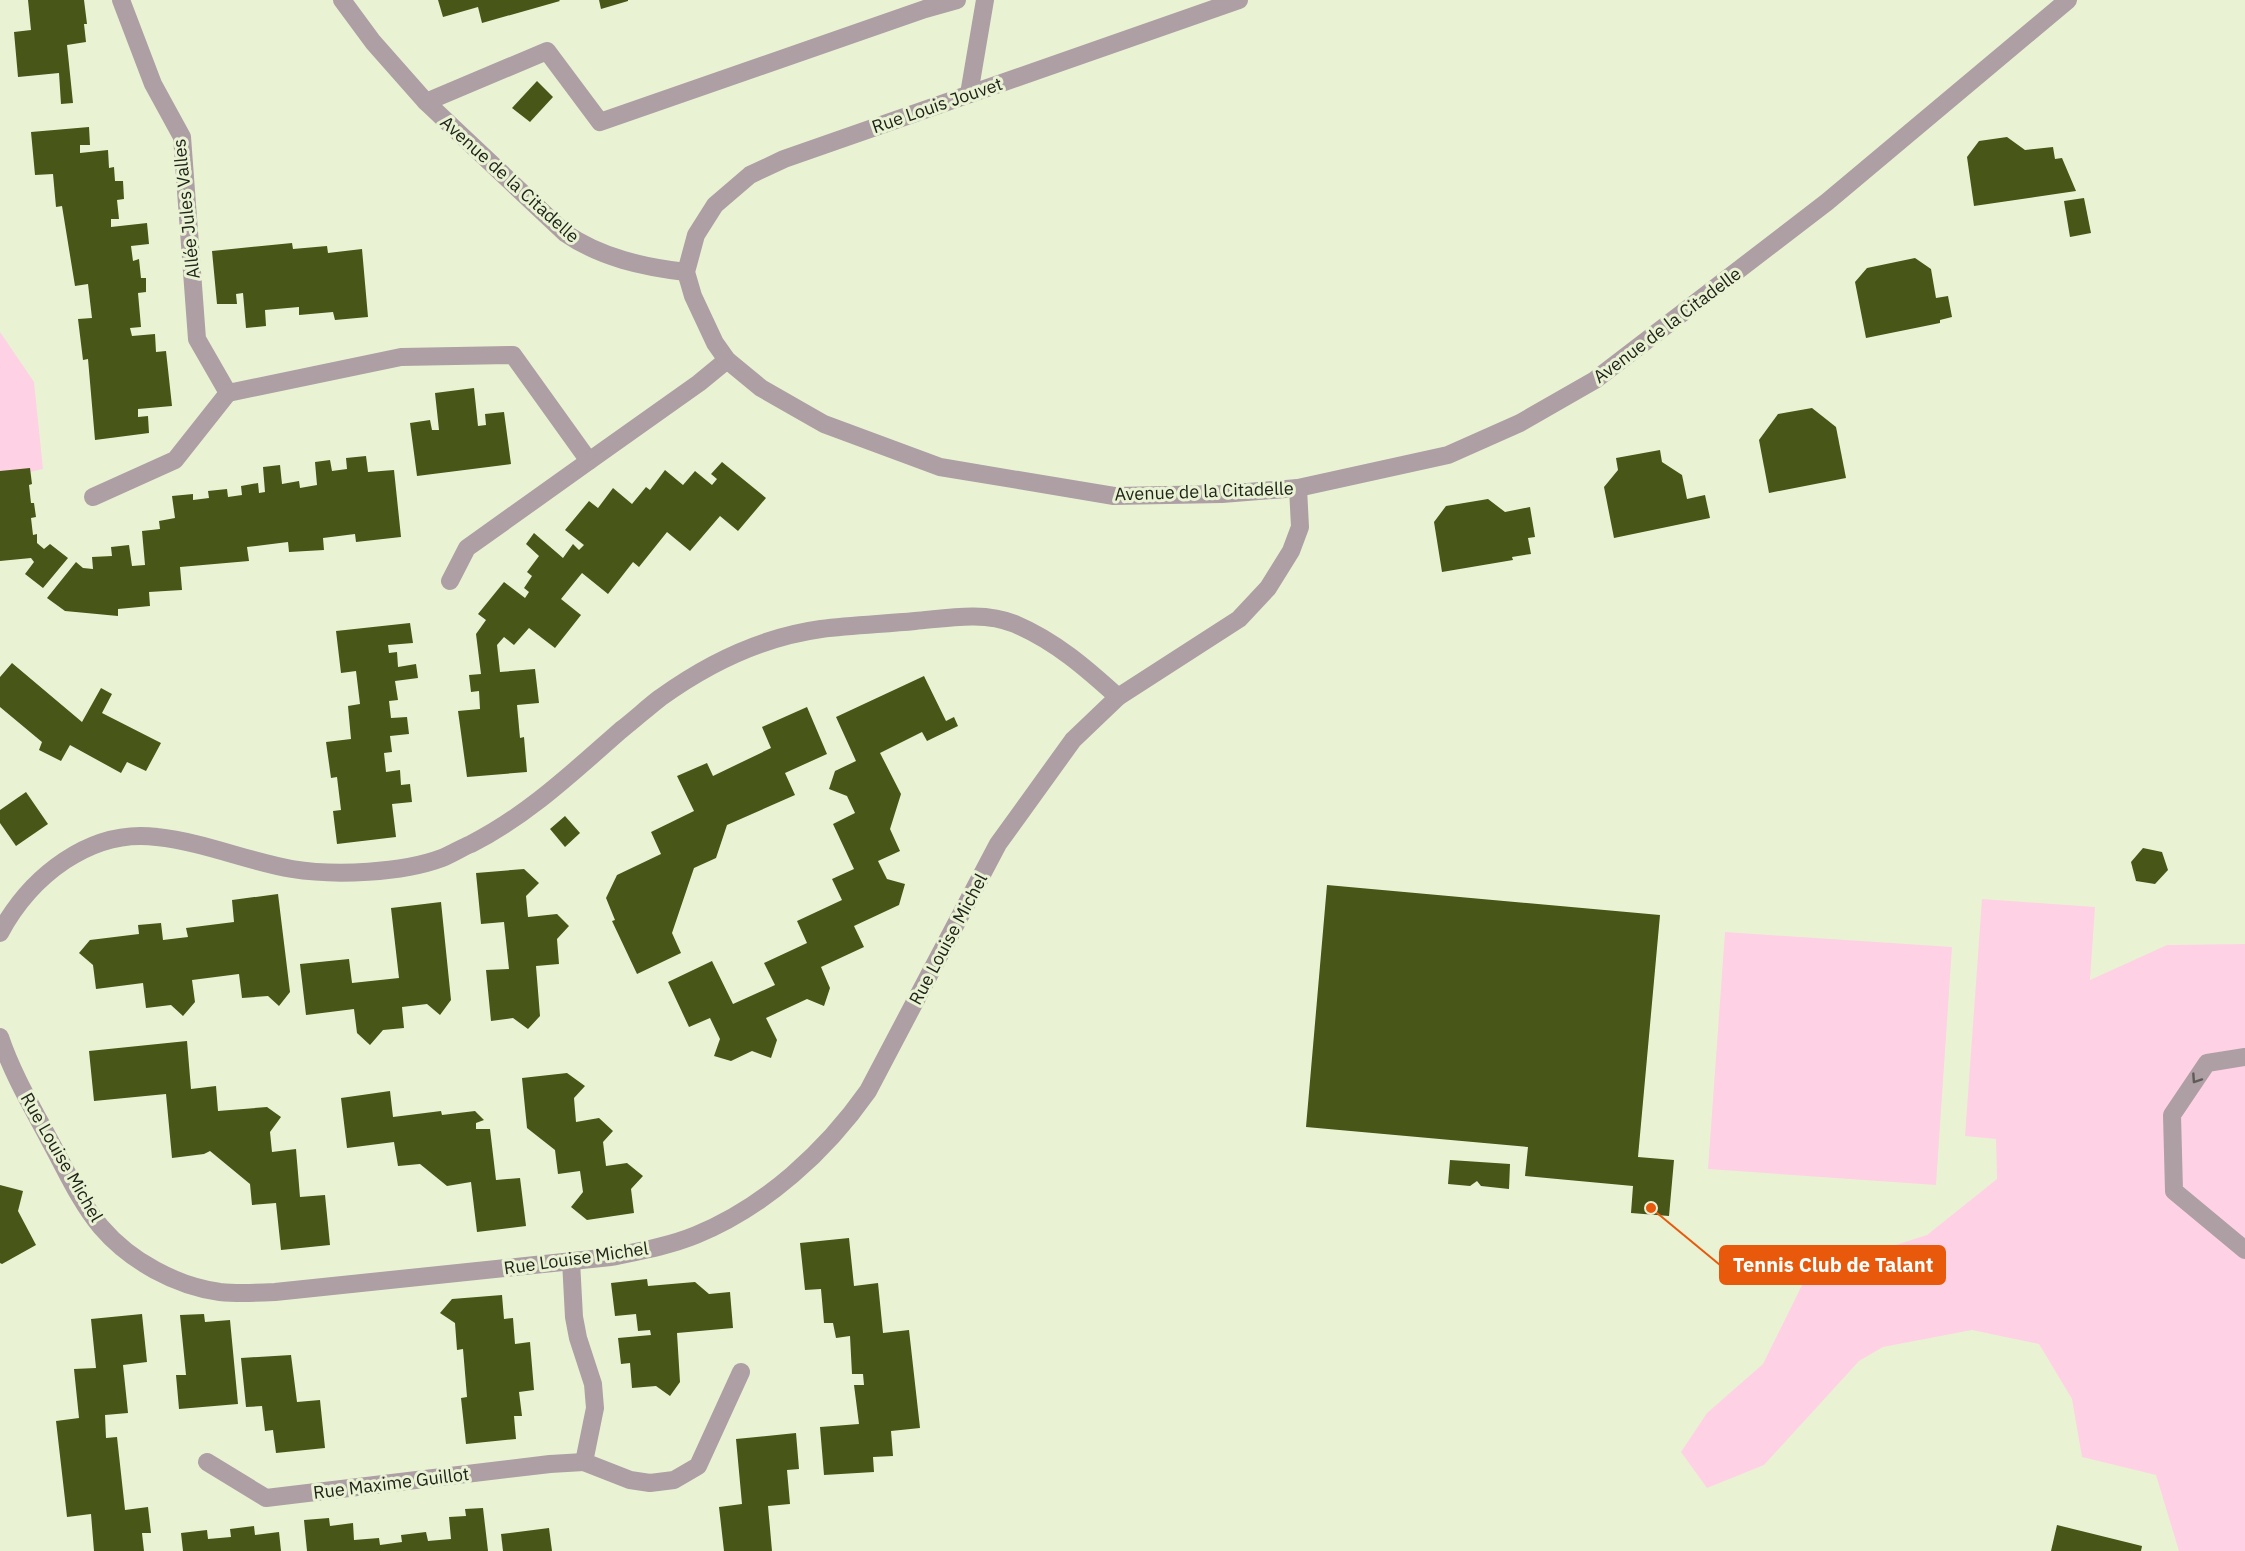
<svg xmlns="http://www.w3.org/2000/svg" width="2245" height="1551" viewBox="0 0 2245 1551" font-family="'IBM Plex Sans',sans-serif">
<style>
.green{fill:#fed2e4}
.building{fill:#485618}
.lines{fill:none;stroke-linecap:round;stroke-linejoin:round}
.minor{stroke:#ad9fa4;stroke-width:18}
.oneway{stroke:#605b58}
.labels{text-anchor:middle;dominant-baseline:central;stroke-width:6;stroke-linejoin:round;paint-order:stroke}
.street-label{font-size:18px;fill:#212419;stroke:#e9f3d4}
.leader{fill:none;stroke:#e8590c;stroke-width:2}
.callout-dot{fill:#e8590c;stroke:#e9f3d4;stroke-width:2}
.callout{fill:#e8590c;stroke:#e8590c;stroke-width:2}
.callout-label{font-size:20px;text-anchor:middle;font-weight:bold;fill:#fff}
</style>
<rect width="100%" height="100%" fill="#e9f3d4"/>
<g class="green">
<path d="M0,332l34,50 9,87 -43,10z"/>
<path d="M1982,899l113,8 -5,73 77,-35 78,-1v607h-66l-23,-76 -74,-18 -10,-58 -33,-55 -67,-14 -89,17 -24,14 -95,104 -57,23 -26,-36 26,-39 56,-49 45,-91 119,-38 70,-56 -1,-40 -31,-3z"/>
<path d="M1725,932l227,15 -16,238 -228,-16z"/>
</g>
<g class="building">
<path d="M28,0h56l3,24h-3l2,18 -19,3 6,58 -12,1 -2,-31 -41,4 -4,-45 17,-2z"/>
<path d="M438,0h121l1,1 -78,22 -4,-16 -35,10z"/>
<path d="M599,0h29v1l-27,8z"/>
<path d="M537,81l16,16 -23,25 -18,-14z"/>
<path d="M89,127l1,18h-10v8l28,-3 1,18 5,-1 1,14h8l1,18 -7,1 2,19h-8v8l36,-4 2,21 -18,2 2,15 6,-2 2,19h5v14l-8,1 3,34 -11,1 2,8 23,-2 1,18 10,-1 6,55 -34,3v8l10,-1 1,17 -54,7 -7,-81 -5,1 -5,-41 14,-1 -4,-34 -13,2 -13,-80 -6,1 -3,-33 -18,1 -4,-43z"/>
<path d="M2007,137l18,13 28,-3 2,12 7,-1 14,33 -102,15 -7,-49 12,-16z"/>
<path d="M2084,198l7,35 -21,4 -6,-36z"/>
<path d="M292,243l1,6 34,-3 1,7 34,-4 6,68 -33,3 -2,-8 -34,3v-8l-34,3 1,16 -20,2 -3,-35 -7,1 1,10h-20l-5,-53z"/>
<path d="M1915,258l16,11 5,29 12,-2 4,21 -12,3v3l-74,15 -11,-56 12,-14z"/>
<path d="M474,388l4,38 8,-1 -1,-11 19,-2 7,52 -94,12 -7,-53 20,-3 2,10h7l-4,-37z"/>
<path d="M1812,408l24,19 10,51 -77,15 -10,-53 19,-26z"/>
<path d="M1660,450l2,12 20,13 5,24 18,-4 5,23 -96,20 -10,-51 14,-17 -2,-12z"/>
<path d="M366,456l2,16 26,-2 7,67 -45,5 -1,-8 -32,4 1,12 -35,2 -1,-10 -41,5 2,14 -69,6 2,23 -33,2 1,14 -32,3v7l-53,-5 -18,-13 29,-36 7,6 10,1 -1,-12 20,-1 -1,-9 18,-2 3,21 13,-1 -3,-34 18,-2 -1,-8 16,-3 -3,-22 21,-2v6l16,-2 -1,-7 19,-2 1,8 14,-2 -1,-9 17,-3 1,10 6,-1 -2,-25 17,-2 2,19 17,-3 1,7 17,-3 -2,-23 15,-2 2,11 15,-2 -1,-11z"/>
<path d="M722,462l44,36 -28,33 -18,-15 -30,35 -23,-19 -28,35 -6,-5 -25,32 -26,-21 -21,26 20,16 -26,33 -26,-20 -15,17 -10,-8 -7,8 3,27 35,-3 4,34 -22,2 3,33 4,-1 3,35 -60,5 -9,-66 22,-2 -1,-18 -8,1 -2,-17 12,-1 -5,-40 10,-14 -8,-6 26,-32 21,16 4,-6 -5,-4 8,-12 -5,-4 12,-16 -13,-12 8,-11 29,25 10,-14 6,6 5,-5 -19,-15 24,-29 9,7 15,-20 19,16 14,-17 4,3 15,-20 18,15 12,-14 17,14 5,-6 -6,-5z"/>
<path d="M30,468l2,16 -3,1 2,18h3l2,14 -5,1 2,17 4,-1v9l7,6 6,-5 18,14 -25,30 -18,-14 9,-12 -3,-4 -31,3v-90z"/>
<path d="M1488,499l17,13 25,-5 5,30 -7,1 3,16 -19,3 1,3 -71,12 -8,-50 12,-16z"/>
<path d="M410,623l3,20 -25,2 1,8 8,-1 1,15 18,-3 2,14 -23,3 3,19 -9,1 2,17 16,-1 2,17 -19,2 2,16 -8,1 2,19 14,-2 1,15 9,-1 2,18 -20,2 4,33 -59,7 -4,-33 8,-1 -4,-33 -6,1 -5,-36 25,-3 -3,-33 12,-2 -4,-33 -15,2 -5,-42z"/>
<path d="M12,663l70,59 19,-34 11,6 -10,19 59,30 -15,28 -19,-9 -6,11 -51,-28 -9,16 -22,-11 3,-8 -42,-35v-30z"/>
<path d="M924,676l22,45 8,-4 4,9 -31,15 -5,-9 -42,21 21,41 -11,35 10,22 -22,10 9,18 18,5 -6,21 -45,21 10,21 -43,20 9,21 -6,18 -17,-7 -41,19 11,22 -6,18 -19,-7 -21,10 -17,-5 6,-17 -10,-21 -21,9 -21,-45 44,-21 21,43 42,-19 -11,-22 43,-20 -10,-22 45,-21 -10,-21 22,-10 -21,-45 22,-11 -8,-17 -18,-7 6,-18 21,-10 -20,-44z"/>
<path d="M807,707l20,47 -42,19 10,22 -68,30 -11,33 -22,10 -22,65 9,20 -44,21 -25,-53 3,-1 -9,-22 11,-23 44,-21 -10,-22 43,-21 -17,-35 30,-13 6,13 58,-28 -9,-21z"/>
<path d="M26,792l22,32 -32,22 -16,-23v-13z"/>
<path d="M565,816l15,17 -15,14 -15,-18z"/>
<path d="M2143,848l19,4 6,18 -13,14 -19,-3 -5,-19z"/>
<path d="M524,869l15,14 -13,13 2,21 29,-3 12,12 -12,13 2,25 -23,2 4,50 -12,13 -15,-11 -22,3 -5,-51 23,-1 -5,-47 -23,2 -5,-51z"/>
<path d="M1327,885l333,30 -22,242 36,3 -5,56 -38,-3 2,-27 -108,-10 3,-29 -222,-20z"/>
<path d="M278,894l12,98 -11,14 -11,-10 -26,2 -3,-24 -47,6 3,22 -12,14 -12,-11 -25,3 -3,-25 -47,6 -3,-24 -14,-12 11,-13 49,-6 -1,-9 23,-2 2,17 25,-3 -2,-9 48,-6 -2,-22z"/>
<path d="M441,902l10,98 -11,15 -13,-11 -25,3 2,21 -21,2 -13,15 -13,-12 -3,-24 -48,6 -6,-51 49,-5 3,24 47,-5 -8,-70z"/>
<path d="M187,1041l4,48 25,-3 2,25 49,-4 14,10 -11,15 2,20 24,-3 4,48 25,-2 5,50 -49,5 -5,-47 -24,2 -2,-21 -40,-33 -6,3 -32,4 -6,-64 -72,7 -5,-50z"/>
<path d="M567,1073l18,13 -11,12 2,24 23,-4 14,13 -10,11 3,24 21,-3 16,13 -12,13 3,24 -47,7 -16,-13 12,-15 -3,-21 -22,3 -3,-24 -28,-22 -5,-50z"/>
<path d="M390,1091l3,26 48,-6 1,4 33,-4 9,9 -8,3v6h14l6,51 24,-2 6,48 -49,6 -6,-50 -24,4 -27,-22 -22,2 -4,-24 -47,6 -6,-50z"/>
<path d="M1450,1160l60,4 -1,25 -28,-3 -4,-5 -7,5 -22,-2z"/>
<path d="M0,1185l23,6 -5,20 18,34 -34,19 -2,-1z"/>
<path d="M849,1238l5,48 24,-3 5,50 26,-3 11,98 -29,3 2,25 -20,1 1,15 -50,3 -4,-48 39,-3 -5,-39h10l-1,-11h-11l-2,-38 -14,2 -3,-15h-9l-3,-34 -16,1 -5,-47z"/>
<path d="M647,1279l1,7 47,-4 14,12 21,-2 3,36 -56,5 3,49 -10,14 -14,-10 -24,2 -2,-25 -9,1 -3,-26 33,-3 -1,-5 -12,1 -2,-17 -21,2 -4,-33z"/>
<path d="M502,1295l2,24 9,-1 2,26 15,-2 4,48 -15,2 3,24h-8l2,23 -50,5 -5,-46 6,-1 -4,-48 -6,1 -2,-27 -15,-10 12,-14z"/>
<path d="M142,1314l5,48 -24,3 5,48 -23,2 1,23 11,-1 8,73 23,-3 3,26h-9l2,18h-50l-3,-37 -24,3 -11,-96 23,-3 -5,-49 22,-1 -5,-49z"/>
<path d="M204,1314l1,8 25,-2 8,84 -59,5 -3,-34h10l-6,-60z"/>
<path d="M291,1355l6,47 23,-2 5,48 -49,5 -3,-23 -8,1 -3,-25 -16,1 -5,-49z"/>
<path d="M796,1433l3,36 -12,1 3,34 -22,2 4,45h-48l-5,-44 23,-3 -6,-65z"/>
<path d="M483,1508l5,43h-181l-3,-31 25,-2 1,8 23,-3 1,17 25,-2 1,7 22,-3 -1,-7 25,-3 2,9 23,-2 -2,-22 17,-1 -1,-7z"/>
<path d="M2057,1525l85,21 -1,5h-90z"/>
<path d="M254,1526l1,9 24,-3 2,19h-98l-2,-18 26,-3 1,9 23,-2 -1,-8z"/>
<path d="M549,1528l3,23h-49l-2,-17z"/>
</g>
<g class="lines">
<g class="minor">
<path d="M121,0l32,84 29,53 15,202 31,54 173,-36 112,-2 76,106 110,-78 28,-23"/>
<path d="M342,0l31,42 53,60 139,131c36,25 79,34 121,39"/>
<path d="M1239,0l-455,159 -34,16 -35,30 -19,30 -10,37 7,24 22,47 12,17 34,28 63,36 116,43 174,29 108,-2 76,-6 150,-33 72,-32 75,-43 232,-178 241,-202"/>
<path d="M969,94l16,-94"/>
<path d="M426,102l121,-51 53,71 325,-113 32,-9"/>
<path d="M93,497l82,-37 53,-67"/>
<path d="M450,581l17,-33 122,-87"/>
<path d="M0,933c30,-56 90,-105 157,-96 46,5 90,24 135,32 43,7 110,4 150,-11 10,-4 19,-10 29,-14 57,-29 102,-72 150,-114 13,-10 26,-22 39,-32 47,-34 103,-61 161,-69 31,-4 63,-5 94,-8 33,-3 69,-10 100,3 40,17 71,44 103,73"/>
<path d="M0,1037c12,36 32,70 50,104 16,29 30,61 51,86 29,34 75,59 119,65 18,2 37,1 55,0l336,-35c29,-6 58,-11 85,-22 69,-28 130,-84 172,-144l130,-247 75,-104 45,-43 121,-78 29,-31 23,-37 9,-24 -2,-39"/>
<path d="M2245,1057l-38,6 -35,52 2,76 71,59"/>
<path d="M571,1261l3,56 4,21 15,46 2,24 -11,54 46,18 20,3 24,-3 24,-14 43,-94"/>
<path d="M207,1462l59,36 284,-34 34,-2"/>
</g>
</g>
<defs><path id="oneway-chevron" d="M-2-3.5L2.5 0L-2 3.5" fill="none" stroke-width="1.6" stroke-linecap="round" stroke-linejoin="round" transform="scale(1.5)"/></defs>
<use class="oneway" href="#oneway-chevron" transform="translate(2196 1079) rotate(124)"/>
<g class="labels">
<g class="street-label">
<text transform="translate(937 105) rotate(-19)">Rue Louis Jouvet</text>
<text transform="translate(510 179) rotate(42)">Avenue de la Citadelle</text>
<text transform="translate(186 209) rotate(-96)">Allée Jules Valles</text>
<text transform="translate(1667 325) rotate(-37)">Avenue de la Citadelle</text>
<text transform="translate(1204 491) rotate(-2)">Avenue de la Citadelle</text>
<text transform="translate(948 939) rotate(-62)">Rue Louise Michel</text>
<text transform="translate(62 1157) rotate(60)">Rue Louise Michel</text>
<text transform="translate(576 1258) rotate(-8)">Rue Louise Michel</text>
<text transform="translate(391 1483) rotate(-7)">Rue Maxime Guillot</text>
</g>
</g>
<path class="leader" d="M1651 1208L1720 1265"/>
<circle class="callout-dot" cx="1651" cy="1208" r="6"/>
<rect class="callout" x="1720" y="1246" width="225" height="38" rx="6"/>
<g class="callout-label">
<text x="1833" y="1272">Tennis Club de Talant</text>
</g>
</svg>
